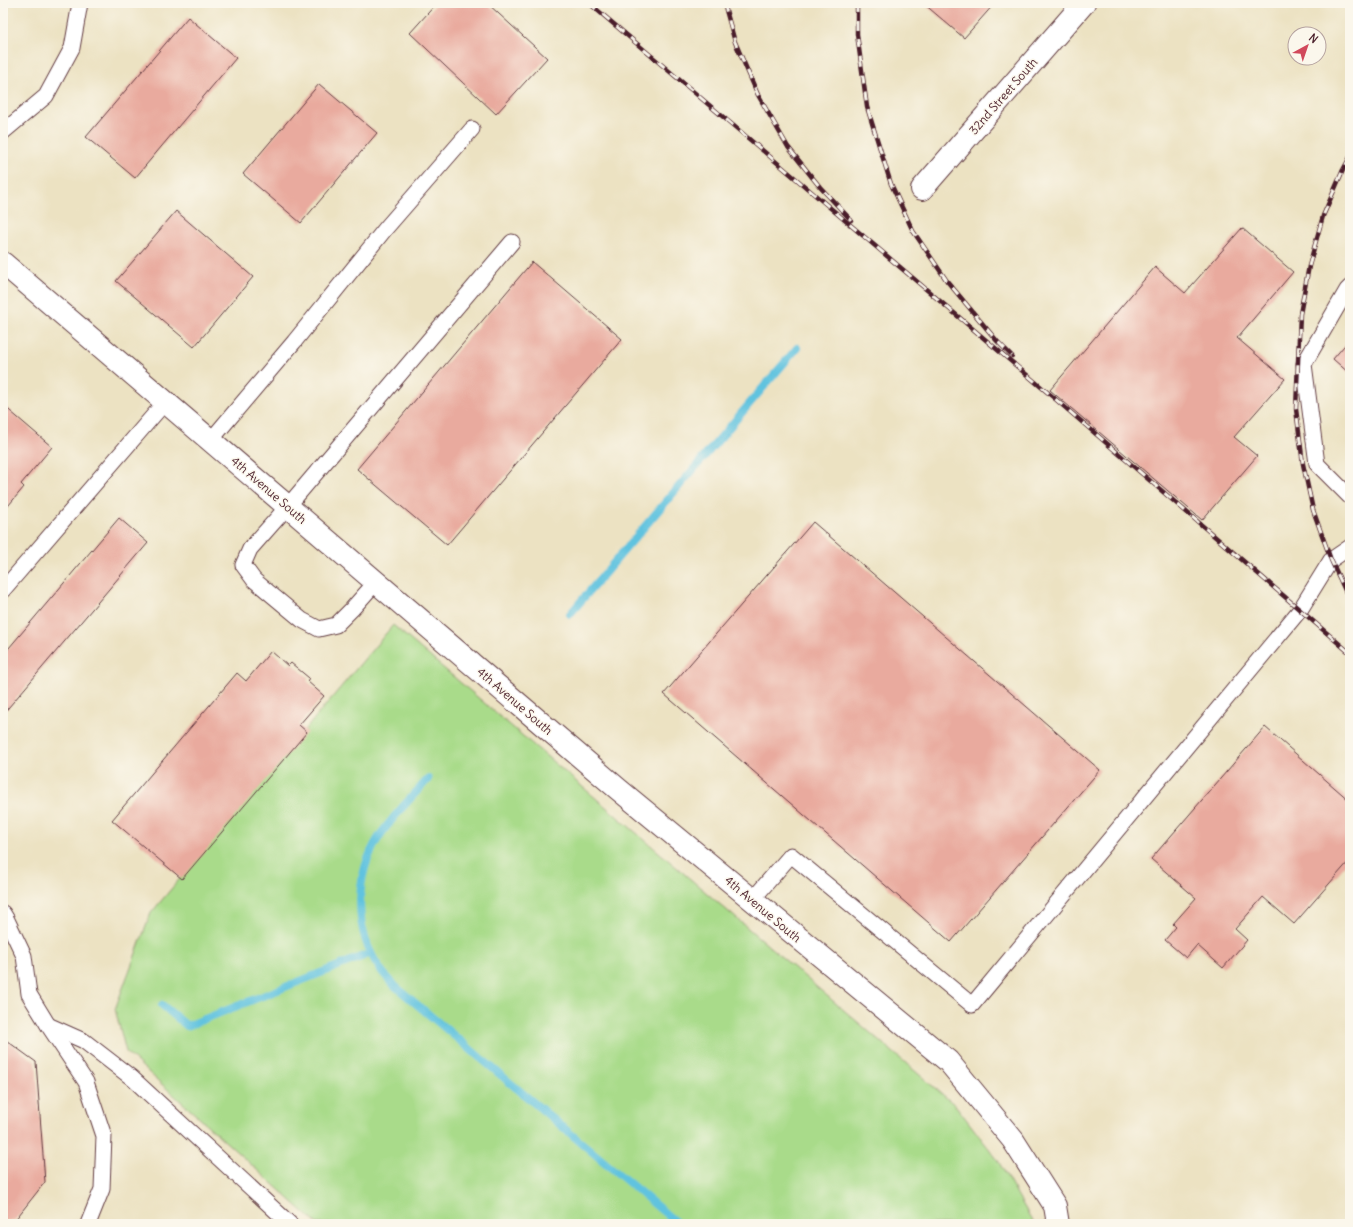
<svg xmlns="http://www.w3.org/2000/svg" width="1353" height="1227" viewBox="0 0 1353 1227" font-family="Delius,sans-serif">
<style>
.green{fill:#a9db8a;stroke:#7a7d5a}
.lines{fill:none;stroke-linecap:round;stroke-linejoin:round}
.stream{stroke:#61c3df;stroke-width:8}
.building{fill:#e9aa9e}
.lane-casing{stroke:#623c42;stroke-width:17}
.street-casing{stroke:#623c42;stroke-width:24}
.lane{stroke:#fff;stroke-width:15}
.street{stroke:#fff;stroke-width:22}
.rail-casing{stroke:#4a1f2b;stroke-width:4.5}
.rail{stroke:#fbf7ec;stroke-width:3;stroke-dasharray:9;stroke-linecap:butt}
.labels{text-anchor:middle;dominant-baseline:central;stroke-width:3;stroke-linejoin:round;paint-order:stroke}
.street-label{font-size:12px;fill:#4a1f2b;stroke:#fbf7ec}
</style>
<rect width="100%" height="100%" fill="#fbf7ec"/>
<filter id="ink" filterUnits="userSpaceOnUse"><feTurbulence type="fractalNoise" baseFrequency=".025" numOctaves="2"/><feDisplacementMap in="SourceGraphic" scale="8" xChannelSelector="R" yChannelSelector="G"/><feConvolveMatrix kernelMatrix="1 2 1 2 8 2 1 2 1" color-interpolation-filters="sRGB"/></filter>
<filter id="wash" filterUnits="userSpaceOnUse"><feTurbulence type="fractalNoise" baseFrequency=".012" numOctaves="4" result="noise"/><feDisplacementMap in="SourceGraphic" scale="16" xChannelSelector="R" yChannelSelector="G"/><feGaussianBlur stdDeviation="0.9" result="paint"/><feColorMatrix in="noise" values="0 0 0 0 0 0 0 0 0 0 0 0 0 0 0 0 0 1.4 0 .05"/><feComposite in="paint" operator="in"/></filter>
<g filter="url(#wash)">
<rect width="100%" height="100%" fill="#ece2c2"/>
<path class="green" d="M393,625l563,481 41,53 37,65h-717l-191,-172 -11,-43 36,-96z"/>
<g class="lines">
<g class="stream">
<path d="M570,614l227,-266"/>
<path d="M428,779c-17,19 -35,37 -49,58 -25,39 -26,95 2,133 4,6 10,11 14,16l283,238"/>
<path d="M162,1005l25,21 184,-73"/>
</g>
</g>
<g id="blocks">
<g class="building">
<path d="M437,3h50l60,55 -51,56 -86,-81z"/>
<path d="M923,3h72l-31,35z"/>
<path d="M188,17l48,41 -101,120 -49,-41z"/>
<path d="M319,84l58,49 -76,90 -58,-49z"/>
<path d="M176,211l77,66 -59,70 -78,-66z"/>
<path d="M1242,228l51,44 -56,66 48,41 -51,58 23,19 -55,64 -152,-130 105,-123 30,26z"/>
<path d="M532,262l90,77 -175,206 -90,-76z"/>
<path d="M1350,339v35l-17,-15z"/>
<path d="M3,405l49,42 -31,37 3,3 -21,25z"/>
<path d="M119,518l29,25 -145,171v-59z"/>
<path d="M813,522l287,248 -149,172 -287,-248z"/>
<path d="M271,651l17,15 3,-3 18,15 -2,3 17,15 -25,29 8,7 -125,147 -70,-59 125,-147 9,8z"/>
<path d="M1265,727l85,74v59l-56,64 -31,-27 -28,32 12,11 -24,28 -26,-23 -11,13 -21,-18 11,-13 -3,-3 23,-26 -45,-39z"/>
<path d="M3,1038l33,24 9,120 -30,38 -12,1z"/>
</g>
</g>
</g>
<g filter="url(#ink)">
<use href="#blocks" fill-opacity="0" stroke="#623c42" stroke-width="1"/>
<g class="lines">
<g class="lane-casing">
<g id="lane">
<path d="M3,132l43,-36 26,-48 8,-45"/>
<path d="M1350,287l-3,3 -43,74 13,100 33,33"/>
<path d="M211,440l83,-98 92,-114 86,-99"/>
<path d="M376,582l-24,27 -16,16 -17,4 -17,-9 -48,-40 -11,-15 7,-16 38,-43 224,-264"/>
<path d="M3,590l163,-189"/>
<path d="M752,900l39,-45 181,150 328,-395 31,-50 19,-13"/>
<path d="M3,913l3,5 18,38 5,38 19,31 38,57 18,54 -2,53 -14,35"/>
<path d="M48,1025l36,16 48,37 158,146"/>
</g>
</g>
<g class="street-casing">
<g id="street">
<path d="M922,189l162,-186"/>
<path d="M3,263l615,526 330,272 65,79 42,66 3,18"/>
</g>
</g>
<use href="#lane" class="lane"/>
<use href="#street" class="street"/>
<g class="rail-casing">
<g id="rail">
<path d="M589,3l464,394 297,256"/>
<path d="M724,3l11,39 23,53 30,52 32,40 31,33"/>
<path d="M857,3v31l10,73 24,77 22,47 34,50 50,60 15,15"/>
<path d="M1350,157l-7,13 -20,46 -14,50 -9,48 -4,95 7,55 10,46 18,50 19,41"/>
</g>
</g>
<use href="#rail" class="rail"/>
</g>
</g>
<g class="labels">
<g class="street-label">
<text transform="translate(1003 96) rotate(-49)">32nd Street South</text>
<text transform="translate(269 490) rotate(41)">4th Avenue South</text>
<text transform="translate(515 701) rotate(41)">4th Avenue South</text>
<text transform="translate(763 909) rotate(40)">4th Avenue South</text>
</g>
</g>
<rect width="1353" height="1227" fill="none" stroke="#fbf7ec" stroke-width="16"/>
<g transform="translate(1307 46) rotate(40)"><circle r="19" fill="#fbf7ec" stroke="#b4a19f"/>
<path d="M0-3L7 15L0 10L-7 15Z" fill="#d1495b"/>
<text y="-6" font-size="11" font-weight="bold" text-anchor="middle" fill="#4a1f2b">N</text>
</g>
</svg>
